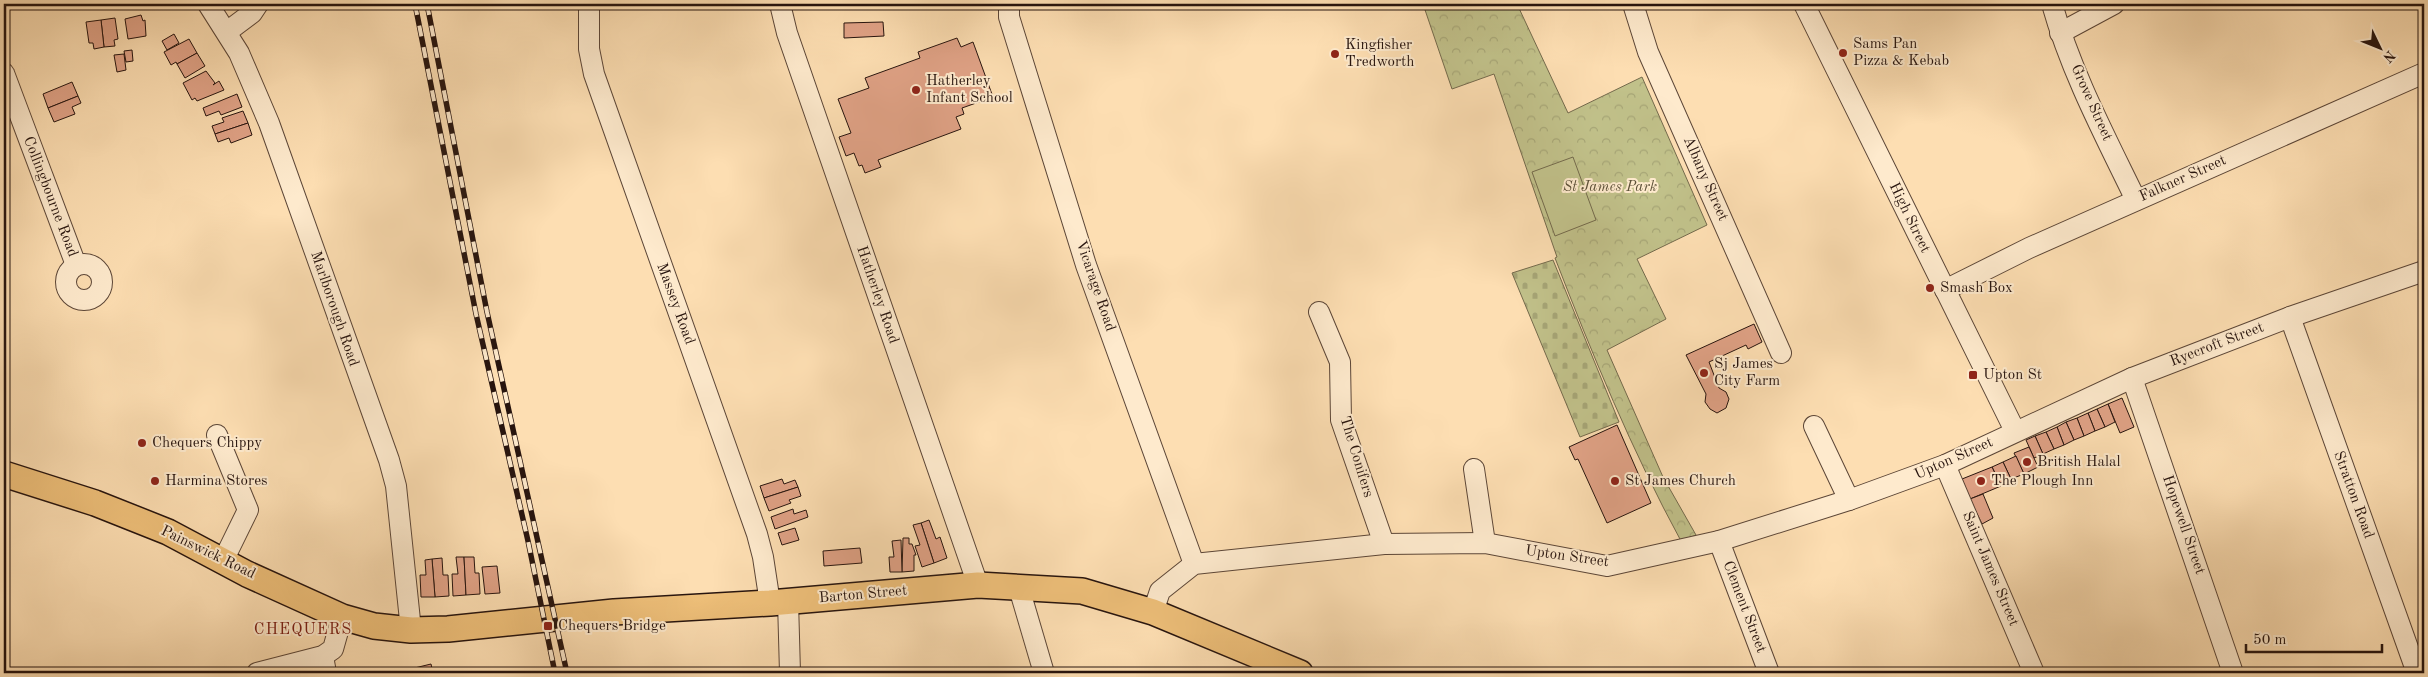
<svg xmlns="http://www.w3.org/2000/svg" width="2428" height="677" viewBox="0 0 2428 677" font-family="'Old Standard TT',serif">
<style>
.forest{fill:url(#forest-crowns);stroke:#746a4c}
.cemetery{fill:url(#cemetery-stones);stroke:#746a4c}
.garden{fill:#c1c18a;stroke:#746a4c}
.building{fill:#e0a286;stroke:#27140e}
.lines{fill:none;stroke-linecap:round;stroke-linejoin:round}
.minor-casing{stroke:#5c4637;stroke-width:22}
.major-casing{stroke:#27140e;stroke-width:28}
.minor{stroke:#feeacd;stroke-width:20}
.major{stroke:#eebf79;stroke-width:25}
.rail-casing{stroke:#27140e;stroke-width:5.5}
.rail{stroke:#feeacd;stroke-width:4;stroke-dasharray:11;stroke-linecap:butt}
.poi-dot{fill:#8f2418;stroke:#feeacd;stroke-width:2}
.labels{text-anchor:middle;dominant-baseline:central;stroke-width:4;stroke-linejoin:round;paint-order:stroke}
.poi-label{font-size:15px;fill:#27140e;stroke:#feeacd;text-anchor:start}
.street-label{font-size:15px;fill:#27140e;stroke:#feeacd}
.park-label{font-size:15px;font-style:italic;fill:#5d5139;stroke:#feeacd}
.neighbourhood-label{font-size:16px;letter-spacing:1px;fill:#7a1f14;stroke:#feeacd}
</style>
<defs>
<pattern id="forest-crowns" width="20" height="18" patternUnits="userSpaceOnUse" patternTransform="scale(1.25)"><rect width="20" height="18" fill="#c1c18a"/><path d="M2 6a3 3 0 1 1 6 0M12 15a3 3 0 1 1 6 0" fill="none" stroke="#a6a576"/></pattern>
<pattern id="cemetery-stones" width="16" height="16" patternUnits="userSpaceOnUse" patternTransform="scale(1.25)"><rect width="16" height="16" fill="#c1c18a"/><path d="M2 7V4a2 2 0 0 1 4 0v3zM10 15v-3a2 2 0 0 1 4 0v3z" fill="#a6a576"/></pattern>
</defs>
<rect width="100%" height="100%" fill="#fddeb2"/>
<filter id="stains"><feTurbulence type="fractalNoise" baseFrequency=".004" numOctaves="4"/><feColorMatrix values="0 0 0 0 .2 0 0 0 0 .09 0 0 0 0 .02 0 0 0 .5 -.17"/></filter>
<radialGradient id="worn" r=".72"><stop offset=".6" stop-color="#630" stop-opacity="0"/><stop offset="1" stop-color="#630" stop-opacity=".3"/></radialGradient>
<path class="forest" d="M1423,4h94l51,109 74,-36 65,148 -70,34 29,60 -59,31 56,127 33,58 -15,6c-49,-90 -89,-187 -126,-283l2,-1 -63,-183 -42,15z"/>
<path class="cemetery" d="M1553,260l66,162 -39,15 -68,-164z"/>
<path class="garden" d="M1573,157l23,63 -41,16 -23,-64z"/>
<g class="building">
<path d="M141,15l2,6 2,-1 1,16 -18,3 -3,-20z"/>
<path d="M115,18l3,21 -4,1 1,6 -11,1 -3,-27z"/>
<path d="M101,20l3,27 -10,2 -1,-6h-4l-3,-21z"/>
<path d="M883,22l1,14 -40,2v-15z"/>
<path d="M174,34l5,9 -12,7 -5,-9z"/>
<path d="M957,38l4,9 12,-5 20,55 -31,11 2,6 -8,3 5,12 -83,31 3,7 -16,6 -3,-8 -3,1 -5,-13 -8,3 -7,-19 12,-4 -13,-34 31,-11 -4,-10 55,-20 -2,-6z"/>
<path d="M189,39l8,14 -20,11 -1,-2 -5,3 -7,-13z"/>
<path d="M132,50l1,11 -7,1 -2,-11z"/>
<path d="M197,53l8,13 -20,12 -8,-14z"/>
<path d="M124,54l2,16 -9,2 -3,-17z"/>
<path d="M206,71l9,12 -2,2 6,-4 5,9 -27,11 -2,-3 -3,2 -9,-17z"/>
<path d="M72,82l6,14 -30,12 -5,-14z"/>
<path d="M237,94l5,13 -21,8 -2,-4 -13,5 -3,-8z"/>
<path d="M78,96l3,7 -9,4 3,7 -21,8 -6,-14z"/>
<path d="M243,111l5,12 -33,11 -3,-8 12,-4 -2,-4z"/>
<path d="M248,123l4,12 -21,8 -2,-5 -11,4 -3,-8z"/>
<path d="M1754,324l8,18 -14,7 -2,-4 -37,17 10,26 7,4 3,7 -3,9 -9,5 -7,-4 -5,-7 1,-8 -20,-39z"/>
<path d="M2122,398l12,29 -14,6 -12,-29z"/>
<path d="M2108,404l7,18 -10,5 -8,-18z"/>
<path d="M2097,409l8,18 -10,4 -7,-18z"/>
<path d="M2088,413l7,18 -11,5 -7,-18z"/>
<path d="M2077,418l7,18 -10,4 -8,-18z"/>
<path d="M2066,422l8,18 -10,5 -7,-18z"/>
<path d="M1617,425l34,78 -44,20 -29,-64 -3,1 -6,-13z"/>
<path d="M2057,427l7,18 -10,4 -8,-17z"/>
<path d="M2046,432l8,17 -11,5 -8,-18z"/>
<path d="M2035,436l8,18 -9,4 -8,-18z"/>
<path d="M2029,447l9,20 -14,7 -10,-21z"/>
<path d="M2016,456l8,18 -13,5 -8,-17z"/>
<path d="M2003,462l8,17 -11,4 -8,-16z"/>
<path d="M1992,467l9,19 -31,13 -8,-20z"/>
<path d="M782,479l2,5 11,-4 3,7 -34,11 -4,-12z"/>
<path d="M798,487l3,9 -12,4 2,3 -22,8 -5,-13z"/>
<path d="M1983,494l10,24 -11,6 -12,-25z"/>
<path d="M793,509l1,5 12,-4 2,7 -33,12 -4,-12z"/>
<path d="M929,520l7,19 4,-2 7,21 -13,5 -13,-40z"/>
<path d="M921,523l13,40 -12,4 -7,-21 5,-1 -7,-20z"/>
<path d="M795,528l4,12 -17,5 -4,-12z"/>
<path d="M903,538h6v6h3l4,11h-2v16l-12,1z"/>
<path d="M901,540l1,32h-12l-1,-15h5l-2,-16z"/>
<path d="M860,548l2,15 -38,3 -1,-15z"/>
<path d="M456,557h8l2,38 -13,1 -1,-22h6z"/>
<path d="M464,557h10l1,16h4l1,21 -14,1z"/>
<path d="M442,558l1,17h5l1,21 -14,1 -3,-38z"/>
<path d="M432,559l3,38h-14l-1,-22h6l-1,-15z"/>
<path d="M497,566l3,27 -15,1 -3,-27z"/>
<path d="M431,664l2,9h-39z"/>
</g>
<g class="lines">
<g class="minor-casing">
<g id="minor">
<path d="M208,4l31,49 30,70 120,337 7,26 15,144"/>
<path d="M589,4v45l5,25 163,460 6,23 7,46"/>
<path d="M780,4l7,29 191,552"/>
<path d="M1009,4v13l77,248 108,299"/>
<path d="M1633,4l15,48 133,301"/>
<path d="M1804,4l211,427"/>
<path d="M2052,4c19,68 53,132 84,196"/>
<path d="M228,31l24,-18 6,-9"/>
<path d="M2060,33l54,-29"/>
<path d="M4,73l72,192"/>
<circle cx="84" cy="282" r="18"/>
<path d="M1945,290l84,-42 395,-175"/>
<path d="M1319,312l21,50 1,58 43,124"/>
<path d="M2290,317l127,356"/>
<path d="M2132,378l101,295"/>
<path d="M1814,426l35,74"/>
<path d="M217,435l31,75 -25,51"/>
<path d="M1945,465l89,208"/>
<path d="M1474,469l11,74"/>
<path d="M1719,541l50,132"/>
<path d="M1019,588l25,85"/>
<path d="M788,601l2,72"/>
<path d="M1153,612l7,-21 34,-27 190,-20 101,-1 122,23 112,-25 130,-41 96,-35 187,-87 158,-61 134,-46"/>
<path d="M323,656l3,17"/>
<path d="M257,673l66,-17 10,-7 9,-32"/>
</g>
</g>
<g class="major-casing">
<path id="major" d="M4,474l91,29 73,29 79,42 95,43 32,9 37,4 37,-1 166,-17 156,-9 208,-18 104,6 71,21 147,61"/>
</g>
<use href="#minor" class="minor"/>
<use href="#major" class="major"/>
<g class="rail-casing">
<g id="rail">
<path d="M415,4l61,310 52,227 27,132"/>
<path d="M427,4l60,308 80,361"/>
</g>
</g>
<use href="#rail" class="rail"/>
</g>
<g class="poi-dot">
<circle cx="1843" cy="53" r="5"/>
<circle cx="1335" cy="54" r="5"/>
<circle cx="916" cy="90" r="5"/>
<circle cx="1930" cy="288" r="5"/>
<circle cx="1704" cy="373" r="5"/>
<rect x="1968" y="370" width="10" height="10" rx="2.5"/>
<circle cx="142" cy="443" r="5"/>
<circle cx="2027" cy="462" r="5"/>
<circle cx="155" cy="481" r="5"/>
<circle cx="1615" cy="481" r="5"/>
<circle cx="1981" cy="481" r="5"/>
<rect x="543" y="621" width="10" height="10" rx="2.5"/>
</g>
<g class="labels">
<g class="poi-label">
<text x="1853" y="44">Sams Pan<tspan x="1853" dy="17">Pizza &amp; Kebab</tspan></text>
<text x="1345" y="45">Kingfisher<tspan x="1345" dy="17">Tredworth</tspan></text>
<text x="926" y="81">Hatherley<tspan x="926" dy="17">Infant School</tspan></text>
<text x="1940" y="288">Smash Box</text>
<text x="1714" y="364">Sj James<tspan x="1714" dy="17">City Farm</tspan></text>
<text x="1983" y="375">Upton St</text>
<text x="152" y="443">Chequers Chippy</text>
<text x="2037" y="462">British Halal</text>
<text x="165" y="481">Harmina Stores</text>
<text x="1625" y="481">St James Church</text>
<text x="1991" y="481">The Plough Inn</text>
<text x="558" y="626">Chequers Bridge</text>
</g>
<g class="street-label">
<text transform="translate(2091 103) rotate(66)">Grove Street</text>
<text transform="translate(1705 179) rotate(66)">Albany Street</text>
<text transform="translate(2183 179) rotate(-24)">Falkner Street</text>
<text transform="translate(50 197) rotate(69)">Collingbourne Road</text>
<text transform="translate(1909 218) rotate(64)">High Street</text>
<text transform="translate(1095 286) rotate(71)">Vicarage Road</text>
<text transform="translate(877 295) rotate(71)">Hatherley Road</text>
<text transform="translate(675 304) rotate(70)">Massey Road</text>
<text transform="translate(334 309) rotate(71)">Marlborough Road</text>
<text transform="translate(2217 345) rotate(-21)">Ryecroft Street</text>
<text transform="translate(1356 457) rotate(73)">The Conifers</text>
<text transform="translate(1954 459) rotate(-24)">Upton Street</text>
<text transform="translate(2353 495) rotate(70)">Stratton Road</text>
<text transform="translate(2183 525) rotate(71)">Hopewell Street</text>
<text transform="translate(208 553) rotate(26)">Painswick Road</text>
<text transform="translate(1567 557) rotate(8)">Upton Street</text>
<text transform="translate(1990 569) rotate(67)">Saint James Street</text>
<text transform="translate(863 595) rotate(-5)">Barton Street</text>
<text transform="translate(1744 607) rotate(69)">Clement Street</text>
</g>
<g class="park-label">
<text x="1610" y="187">St James Park</text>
</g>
<g class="neighbourhood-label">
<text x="303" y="630">CHEQUERS</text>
</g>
</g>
<rect width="2428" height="677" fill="none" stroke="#fddeb2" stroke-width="20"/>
<rect x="5" y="5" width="2418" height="667" fill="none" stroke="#27140e" stroke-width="2.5"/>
<rect x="10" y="10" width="2408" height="657" fill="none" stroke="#27140e"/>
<g transform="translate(2380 48) rotate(133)" stroke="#feeacd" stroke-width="4" paint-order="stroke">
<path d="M0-4L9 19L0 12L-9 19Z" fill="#27140e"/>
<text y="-8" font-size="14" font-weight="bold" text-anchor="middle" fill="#27140e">N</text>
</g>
<path d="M2246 644v8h136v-8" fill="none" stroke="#27140e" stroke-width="2.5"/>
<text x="2253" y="644" font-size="15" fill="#27140e" stroke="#feeacd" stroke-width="4" paint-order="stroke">50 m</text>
<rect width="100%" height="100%" filter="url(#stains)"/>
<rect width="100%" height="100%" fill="url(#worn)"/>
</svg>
